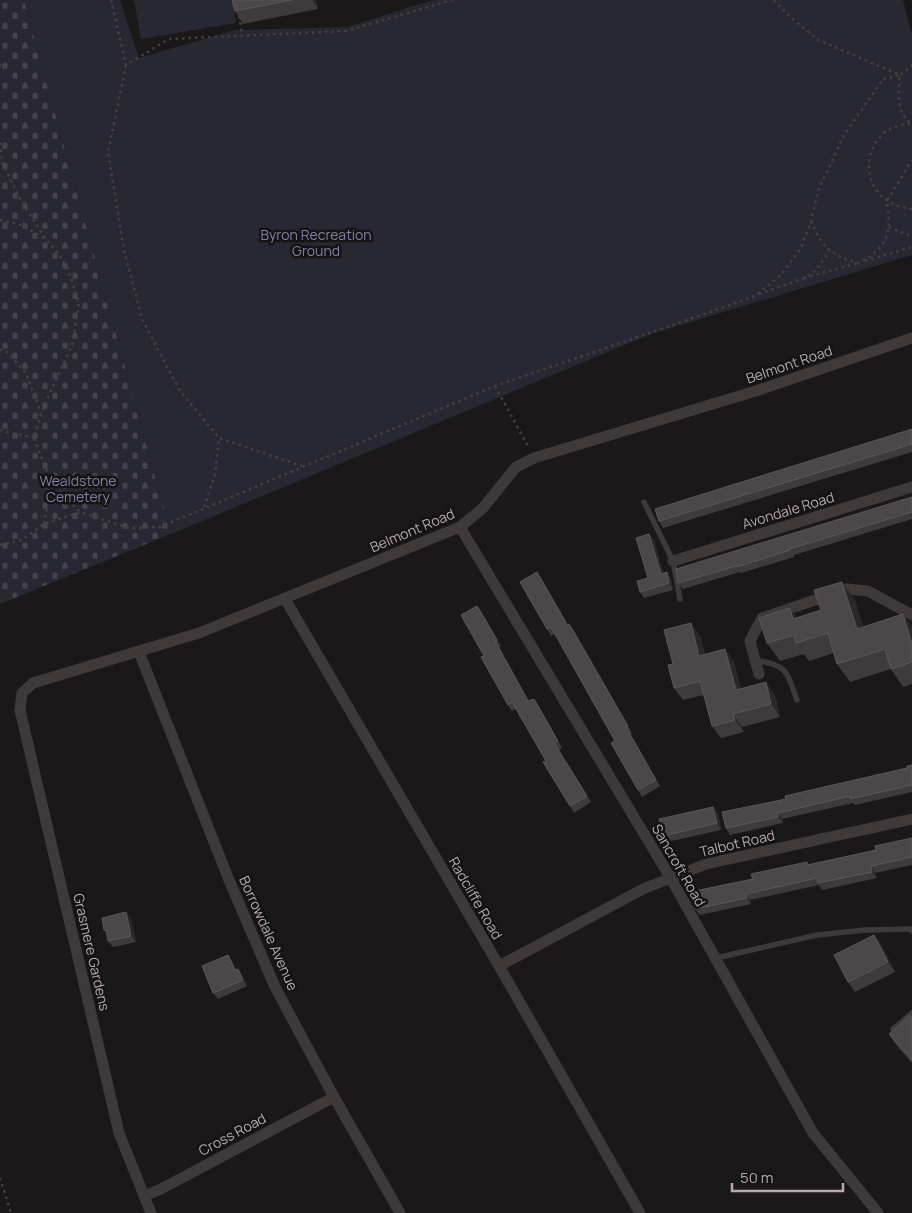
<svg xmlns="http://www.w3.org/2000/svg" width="912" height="1213" viewBox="0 0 912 1213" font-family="Manrope,sans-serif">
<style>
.cemetery{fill:url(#cemetery-stones)}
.green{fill:#282832}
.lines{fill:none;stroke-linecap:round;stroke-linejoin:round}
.path{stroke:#463f41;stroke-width:2.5;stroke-dasharray:2.5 4;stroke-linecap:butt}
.service{stroke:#3f393a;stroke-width:5.5}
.minor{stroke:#3f393a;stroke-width:11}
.wall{fill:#3f3b3c}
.shaded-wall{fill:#2b2828}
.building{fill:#4c4748;stroke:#5e5758}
.labels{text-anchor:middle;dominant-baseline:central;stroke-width:5;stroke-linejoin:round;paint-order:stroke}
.park-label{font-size:14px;fill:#8181a5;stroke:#151313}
.street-label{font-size:14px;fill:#baaab0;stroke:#151313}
</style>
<defs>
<pattern id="cemetery-stones" width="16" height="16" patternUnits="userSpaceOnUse" patternTransform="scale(1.25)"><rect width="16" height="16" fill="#282832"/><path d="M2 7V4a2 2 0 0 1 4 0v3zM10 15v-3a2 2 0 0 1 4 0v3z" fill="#45444d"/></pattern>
</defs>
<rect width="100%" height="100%" fill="#1a1818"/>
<path class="cemetery" d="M0,0h24l147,534 -171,70z"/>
<g class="green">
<path d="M24,0h96l19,58 96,-28 112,-3 86,-27h470l9,35v220l-261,79 -480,200z"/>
<path d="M134,0h99l3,23 -95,16z"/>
</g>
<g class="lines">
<g class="path">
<path d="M111,0l15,65 43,-26 177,-8 106,-31"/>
<path d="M774,0l14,15 30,25 82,35 12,-10"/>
<path d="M239,16l3,18"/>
<path d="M0,64v3"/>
<path d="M126,65l-18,87 16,98 18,69 38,72 39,47 83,28"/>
<path d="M910,124c-50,0 -60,78 2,85"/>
<path d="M0,143l2,19 17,35 26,41 12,14 11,17 11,34 -7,42 -31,68 -7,25 17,44 29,30"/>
<path d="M0,220l19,4 25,14"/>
<path d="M811,221c11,26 20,35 48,42 29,-16 33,-29 28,-62l25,-41"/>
<path d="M889,227l19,8 4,-2"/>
<path d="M865,261l47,-14"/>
<path d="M804,278l54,-15"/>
<path d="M759,294l45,-16 11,-7 15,-20"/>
<path d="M0,350h5l21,23 15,40"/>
<path d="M495,386l34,62"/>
<path d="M0,430l34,8"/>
<path d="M204,507l11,-33 4,-36"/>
<path d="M44,524l7,-42"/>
<path d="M0,545l22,-5 22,-16 36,-12 49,16 31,-1 335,-141 178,-61 82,-29 26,-21 20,-27 10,-27 7,-30 25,-54 40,-58 17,-4c-2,19 -4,37 12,50"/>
<path d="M0,1178l11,35"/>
</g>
<g class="service">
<path d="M644,502l29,59 7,38"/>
<path d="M754,660c34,5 32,10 43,40"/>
<path d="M716,958l101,-23 48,-5 46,-1 1,2"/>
<path d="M893,1029l19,-16"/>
</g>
<g class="minor">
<path d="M460,527l210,350 143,256 65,80"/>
<path d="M673,561l239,-74"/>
<path d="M285,599l214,367 141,247"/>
<path d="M139,652l90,228 46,107 59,110 66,116"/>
<path d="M759,674l-9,-33 12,-23 85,-29 21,2 44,24"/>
<path d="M499,966l144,-77 63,-25 206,-45"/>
<path d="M144,1196l17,-7 173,-92"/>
<path d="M151,1213l-32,-80 -99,-423 2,-17 11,-10 166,-50 261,-106 23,-19 33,-41 18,-9 225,-68 153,-52"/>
</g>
</g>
<g class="wall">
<path d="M232,0h84l2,9 -75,15 -8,-13z"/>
<path d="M912,429v23l-249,76 -4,-7z"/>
<path d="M912,497v22l-118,36v2l-53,16 -1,-1 -57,17 -5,-6z"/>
<path d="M649,534l5,6 9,33 4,-1 4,7 2,11 -29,8 -4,-6 8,-14z"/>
<path d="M542,579l26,46 6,5 58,103 -2,1 30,52 -18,11 -4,-7 -23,-49 -60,-107 -4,2 -4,-7z"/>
<path d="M855,600l8,27h49v57l-9,3 -12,-18 -41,13 -13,-18 -3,-11 -25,8 -5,-7 -24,7 -13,-18 23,-35 7,10z"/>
<path d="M482,612l19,34 -2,1 30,54 9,4 24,43 -3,2 32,52 -17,11 -4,-7 -24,-45 -30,-52 -4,2 -4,-6 -24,-49z"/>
<path d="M700,636l5,19 29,7 7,27 34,6 5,22 -38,10 2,5 -23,6 -9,-12 -8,-31 -21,5 -9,-12 -1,-24z"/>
<path d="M912,765v27l-57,13 -2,-2 -71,16 1,4 -53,12 -4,-7 60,-29 121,-31z"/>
<path d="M718,813l3,17 -54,12 -4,-6z"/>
<path d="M912,838v27l-37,8 2,5 -55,12 -3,-5 -69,15 1,4 -51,11 -5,-6 58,-30 56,-15 67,-14z"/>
<path d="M131,919l5,23 -23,5 -5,-6 -1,-8 -3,-3z"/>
<path d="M874,935l7,9 14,28 -40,20 -7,-10z"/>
<path d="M228,955l4,6 4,9 6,5 5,11 -29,13 -5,-6z"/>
<path d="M912,1018v45l-15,-17 -8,-12z"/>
</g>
<g class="shaded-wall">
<path d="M312,0h4l2,9z"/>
<path d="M649,534l5,6 11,40 -4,-6z"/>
<path d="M537,572l5,7 29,53 -4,-7z"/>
<path d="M667,572l4,7 2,11 -4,-7z"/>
<path d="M842,582l13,18 14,47 -12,-18z"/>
<path d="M477,606l5,6 19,34 -4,-6z"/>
<path d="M790,608l13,18 -10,-7z"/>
<path d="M903,614l9,13v17z"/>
<path d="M691,623l9,13 8,32 -9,-12z"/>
<path d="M569,624l5,6 58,103 -4,-7z"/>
<path d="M495,641l4,6 34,61 -5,-7z"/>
<path d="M725,649l9,13 11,41 -9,-13z"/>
<path d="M766,682l9,13 5,22 -9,-13z"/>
<path d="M733,714l9,13 2,5 -9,-12z"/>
<path d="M713,807l5,6 3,17 -4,-7z"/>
<path d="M778,813l4,6 1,4 -5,-6z"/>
<path d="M871,866l4,7 2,5 -5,-6z"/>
<path d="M746,894l4,6 1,4 -4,-6z"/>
<path d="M126,912l5,7 5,23 -5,-6z"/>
<path d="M874,935l7,9 14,28 -7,-10z"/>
<path d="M228,955l4,6 8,16 -5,-7z"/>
<path d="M238,969l4,6 5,11 -4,-6z"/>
</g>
<g class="building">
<path d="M232,0h60l-57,11z"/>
<path d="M912,429v15l-253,77 -4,-12z"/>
<path d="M912,497v15l-123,37 1,1 -53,17 -1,-1 -58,17 -2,-14z"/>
<path d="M649,534l12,40 6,-2 2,11 -29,9 -3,-11 11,-3 -12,-40z"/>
<path d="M537,572l30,53 2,-1 59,102 -2,1 30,53 -18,10 -27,-47 4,-2 -64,-114 -4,2 -27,-47z"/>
<path d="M842,582l15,47 46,-15 9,30v18l-21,7 -6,-20 -48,15 -9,-31 -32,10 -2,-8 -27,8 -8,-25 31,-10 3,11 28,-9 -7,-20z"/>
<path d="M477,606l20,34 -2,1 33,60 6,-2 24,42 -4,2 33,53 -17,10 -27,-44 3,-1 -34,-59 -4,3 -27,-48 3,-1 -23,-41z"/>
<path d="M691,623l8,33 26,-7 11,41 30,-8 5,22 -38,10 2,6 -23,6 -12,-45 -26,7 -6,-23 5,-1 -9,-34z"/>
<path d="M912,765v20l-62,14v-3l-72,17v4l-52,11 -4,-16 64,-13 -1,-3 122,-28v-2z"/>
<path d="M713,807l4,16 -54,13 -4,-17z"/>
<path d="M912,838v19l-41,9 1,6 -54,11 -1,-5 -71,16 1,4 -52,11 -5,-17 63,-13 -2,-5 56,-12 1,3 68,-15 -1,-4z"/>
<path d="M126,912l5,24 -23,5 -2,-11h-2l-2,-12z"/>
<path d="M874,935l14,27 -40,20 -14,-27z"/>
<path d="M228,955l7,15 3,-1 5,11 -30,13 -11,-27z"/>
<path d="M910,1015l2,3v42l-23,-26z"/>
</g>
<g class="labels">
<g class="park-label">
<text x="316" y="234">Byron Recreation<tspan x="316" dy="16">Ground</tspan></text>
<text x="78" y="480">Wealdstone<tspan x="78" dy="16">Cemetery</tspan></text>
</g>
<g class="street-label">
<text transform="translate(789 364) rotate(-19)">Belmont Road</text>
<text transform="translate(788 510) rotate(-17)">Avondale Road</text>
<text transform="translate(412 530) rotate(-23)">Belmont Road</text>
<text transform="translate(737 843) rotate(-13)">Talbot Road</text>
<text transform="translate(679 865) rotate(60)">Sancroft Road</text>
<text transform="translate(476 898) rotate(60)">Radcliffe Road</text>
<text transform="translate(269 933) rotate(66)">Borrowdale Avenue</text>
<text transform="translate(92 952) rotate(77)">Grasmere Gardens</text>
<text transform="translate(232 1134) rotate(-28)">Cross Road</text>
</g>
</g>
<path d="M732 1183v8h111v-8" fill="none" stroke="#baaab0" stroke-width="2.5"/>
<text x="740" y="1183" font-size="15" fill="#baaab0" stroke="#151313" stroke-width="4" paint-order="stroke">50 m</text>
</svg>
